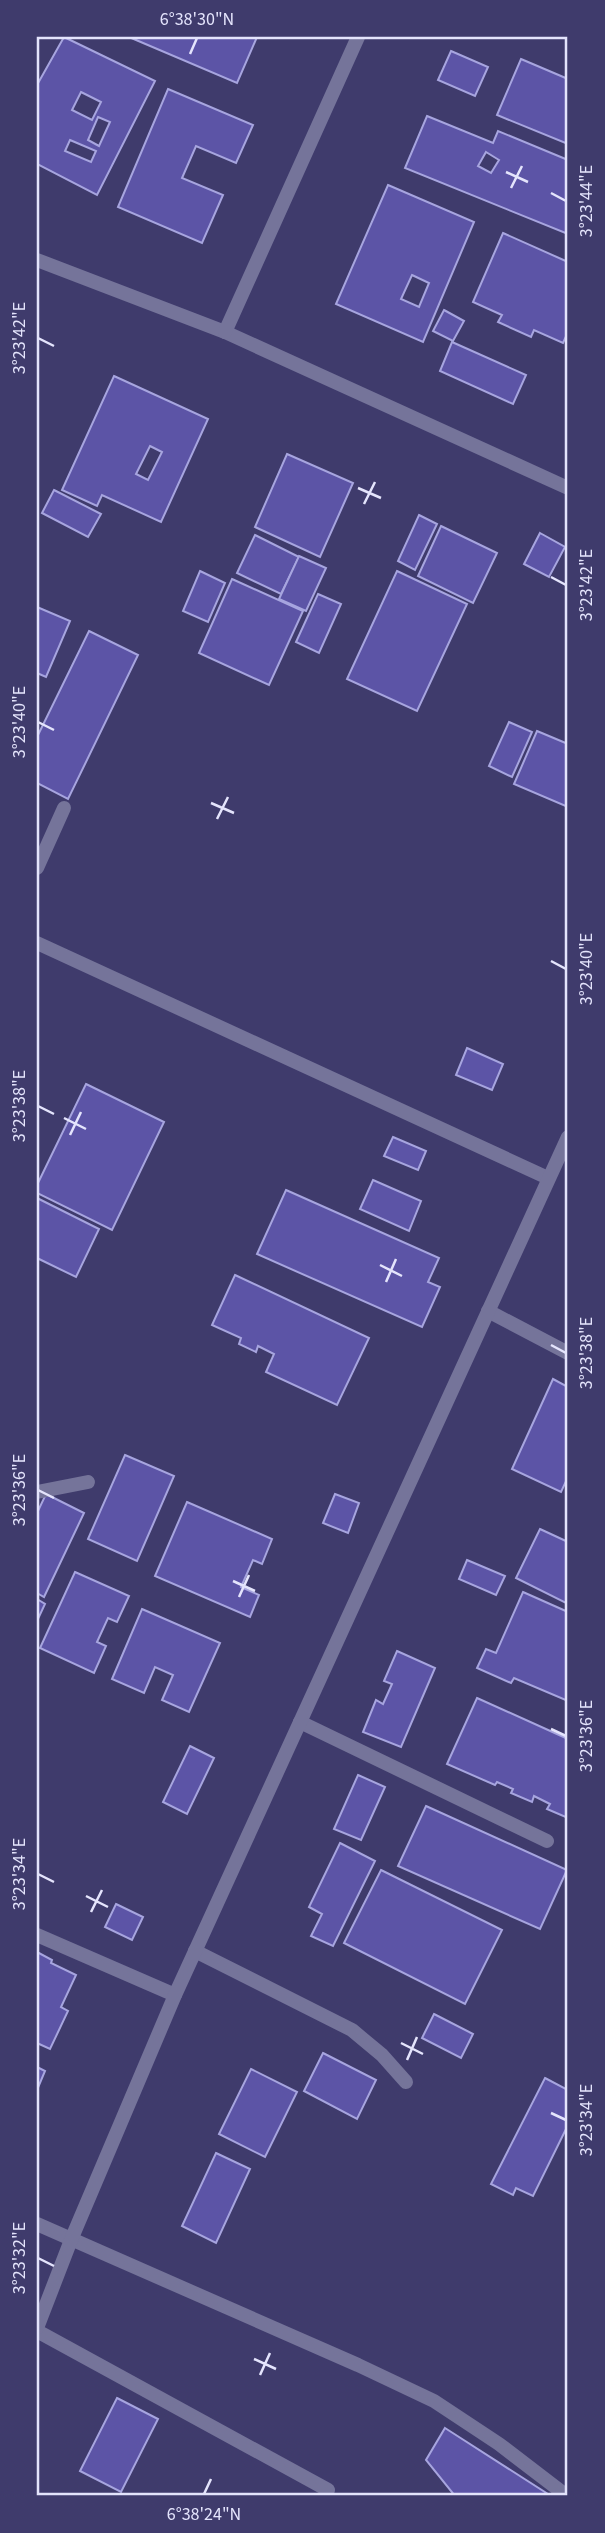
<svg xmlns="http://www.w3.org/2000/svg" width="605" height="2533" viewBox="0 0 605 2533" font-family="'Source Sans 3',sans-serif">
<style>
.building{fill:#5c54a6;stroke:#a7a5df;stroke-width:2;fill-rule:evenodd}
.lines{fill:none;stroke-linecap:round;stroke-linejoin:round}
.lane{stroke:#75749a;stroke-width:14}
.street{stroke:#75749a;stroke-width:14}
.ticks{fill:none;stroke:#e4e4fc;stroke-width:2.5}
.neatline{fill:none;stroke:#e4e4fc;stroke-width:2.5}
.ticks-label{font-size:18px;text-anchor:middle;fill:#e4e4fc}
</style>
<rect width="100%" height="100%" fill="#3f3b6c"/>
<g class="building">
<path d="M64,37l91,44 -58,114 -60,-31v-79zM81,92l20,10 -9,18 -20,-10zM98,117l12,5 -11,24 -11,-6zM70,140l26,11 -5,11 -26,-11z"/>
<path d="M129,37h128l-20,46z"/>
<path d="M451,51l37,16 -13,29 -37,-16z"/>
<path d="M521,59l47,20v65l-71,-29z"/>
<path d="M168,89l85,36 -17,38 -40,-17 -14,32 41,17 -21,48 -84,-36z"/>
<path d="M427,116l66,27 5,-12 70,29v74l-163,-66zM486,152l13,8 -8,13 -13,-7z"/>
<path d="M388,185l86,37 -51,120 -87,-38zM412,275l17,8 -10,24 -18,-8z"/>
<path d="M503,233l65,29v70l-5,11 -29,-13 -3,7 -33,-15 4,-7 -29,-13z"/>
<path d="M444,310l20,11 -11,20 -20,-10z"/>
<path d="M452,342l74,33 -13,29 -73,-33z"/>
<path d="M114,376l94,43 -47,103 -59,-27 -5,11 -35,-16zM150,446l12,6 -14,28 -12,-6z"/>
<path d="M287,454l66,29 -33,74 -65,-30z"/>
<path d="M54,490l47,24 -13,23 -46,-24z"/>
<path d="M419,515l18,9 -22,46 -17,-9z"/>
<path d="M441,526l56,27 -24,50 -55,-27z"/>
<path d="M540,533l25,14 -16,30 -25,-13z"/>
<path d="M255,535l44,22 -18,37 -44,-21z"/>
<path d="M299,556l27,12 -20,43 -27,-12z"/>
<path d="M200,571l25,12 -17,39 -25,-11z"/>
<path d="M397,571l70,33 -50,107 -70,-32z"/>
<path d="M232,579l71,32 -34,74 -70,-32z"/>
<path d="M318,594l23,10 -22,49 -23,-11z"/>
<path d="M37,607l33,14 -24,56 -9,-4z"/>
<path d="M89,631l49,24 -70,144 -31,-16v-46z"/>
<path d="M509,722l23,10 -20,45 -23,-11z"/>
<path d="M537,731l31,13v63l-54,-23z"/>
<path d="M467,1048l36,16 -11,26 -36,-15z"/>
<path d="M86,1084l78,38 -52,108 -75,-37v-8z"/>
<path d="M393,1137l33,14 -8,19 -34,-14z"/>
<path d="M373,1180l48,21 -12,30 -49,-22z"/>
<path d="M286,1190l153,68 -11,24 12,5 -18,40 -165,-73z"/>
<path d="M37,1198l62,31 -23,48 -39,-19z"/>
<path d="M235,1275l134,63 -32,67 -71,-33 8,-18 -16,-8 -2,6 -17,-8 2,-6 -29,-13z"/>
<path d="M553,1379l15,8v90l-7,15 -49,-23z"/>
<path d="M125,1455l49,21 -37,85 -49,-22z"/>
<path d="M46,1494l38,19 -40,84 -7,-4v-80z"/>
<path d="M335,1494l24,9 -11,30 -25,-10z"/>
<path d="M187,1502l85,37 -10,25 -9,-4 -12,27 18,8 -9,22 -95,-41z"/>
<path d="M540,1529l28,13v62l-52,-26z"/>
<path d="M467,1560l38,16 -9,19 -37,-16z"/>
<path d="M75,1572l54,24 -12,26 -9,-4 -11,24 9,4 -12,27 -54,-25z"/>
<path d="M523,1592l45,20v89l-54,-23 -3,5 -34,-15 9,-19 10,4z"/>
<path d="M37,1599l8,5 -8,17z"/>
<path d="M142,1609l78,34 -31,69 -27,-12 11,-25 -18,-8 -11,26 -32,-14z"/>
<path d="M397,1651l38,17 -34,79 -38,-15 13,-32 7,4 9,-20 -8,-3z"/>
<path d="M477,1698l91,41v79l-21,-9 3,-5 -16,-8 -2,6 -21,-9 2,-4 -16,-7 -2,3 -48,-21z"/>
<path d="M190,1746l24,12 -27,56 -24,-12z"/>
<path d="M358,1775l27,12 -24,53 -27,-11z"/>
<path d="M426,1806l141,64 -27,59 -142,-63z"/>
<path d="M340,1843l35,18 -42,85 -22,-10 11,-22 -13,-7z"/>
<path d="M381,1870l121,60 -37,74 -121,-61z"/>
<path d="M116,1904l27,13 -11,23 -27,-13z"/>
<path d="M37,1952l15,8 -1,3 25,12 -15,32 7,4 -18,38 -13,-6z"/>
<path d="M434,2014l39,20 -12,24 -39,-20z"/>
<path d="M323,2053l53,27 -19,39 -53,-28z"/>
<path d="M37,2067l8,4 -8,19z"/>
<path d="M251,2069l46,23 -32,65 -46,-23z"/>
<path d="M545,2078l23,12v35l-35,71 -17,-8 -3,7 -22,-11z"/>
<path d="M216,2153l34,16 -34,74 -34,-17z"/>
<path d="M117,2398l41,21 -37,73 -41,-21z"/>
<path d="M445,2428l106,68h-96l-29,-36z"/>
</g>
<g class="lines">
<g class="lane">
<path d="M37,868l27,-60"/>
<path d="M37,1492l51,-10"/>
<path d="M37,1935l138,60"/>
<path d="M195,1951l157,79 30,25 24,27"/>
<path d="M37,2331l291,159"/>
</g>
<g class="street">
<path d="M37,260l188,72 343,156"/>
<path d="M225,332l133,-295"/>
<path d="M37,943l511,235"/>
<path d="M488,1311l80,42"/>
<path d="M300,1722l247,119"/>
<path d="M37,2224l321,141 76,36 65,43 68,52"/>
<path d="M37,2328l34,-88 104,-245 393,-858"/>
</g>
</g>
<path class="ticks" d="M190,54l7,-16M506,172l22,10M511,188l11,-22M551,193l15,8M38,338l16,8M358,488l23,10M364,504l11,-22M551,577l15,8M38,722l16,8M211,803l23,10M217,819l11,-22M551,961l15,8M38,1106l16,8M64,1118l22,11M70,1135l11,-23M380,1265l22,11M386,1282l10,-23M551,1345l15,8M38,1490l16,8M233,1581l22,10M239,1597l10,-22M551,1729l15,7M38,1874l16,8M86,1896l22,11M91,1912l11,-22M401,2043l22,11M407,2060l10,-23M551,2113l15,7M38,2258l16,8M254,2359l22,10M260,2375l10,-22M204,2494l7,-15"/>
<rect width="605" height="2533" fill="none" stroke="#3f3b6c" stroke-width="77"/>
<rect x="38" y="38" width="528" height="2456" class="neatline"/>
<g class="ticks-label">
<text x="197" y="25">6°38'30"N</text>
<text transform="translate(586 201) rotate(-90)" y="6">3°23'44"E</text>
<text transform="translate(19 338) rotate(-90)" y="6">3°23'42"E</text>
<text transform="translate(586 585) rotate(-90)" y="6">3°23'42"E</text>
<text transform="translate(19 722) rotate(-90)" y="6">3°23'40"E</text>
<text transform="translate(586 969) rotate(-90)" y="6">3°23'40"E</text>
<text transform="translate(19 1106) rotate(-90)" y="6">3°23'38"E</text>
<text transform="translate(586 1353) rotate(-90)" y="6">3°23'38"E</text>
<text transform="translate(19 1490) rotate(-90)" y="6">3°23'36"E</text>
<text transform="translate(586 1736) rotate(-90)" y="6">3°23'36"E</text>
<text transform="translate(19 1874) rotate(-90)" y="6">3°23'34"E</text>
<text transform="translate(586 2120) rotate(-90)" y="6">3°23'34"E</text>
<text transform="translate(19 2258) rotate(-90)" y="6">3°23'32"E</text>
<text x="204" y="2520">6°38'24"N</text>
</g>
</svg>
